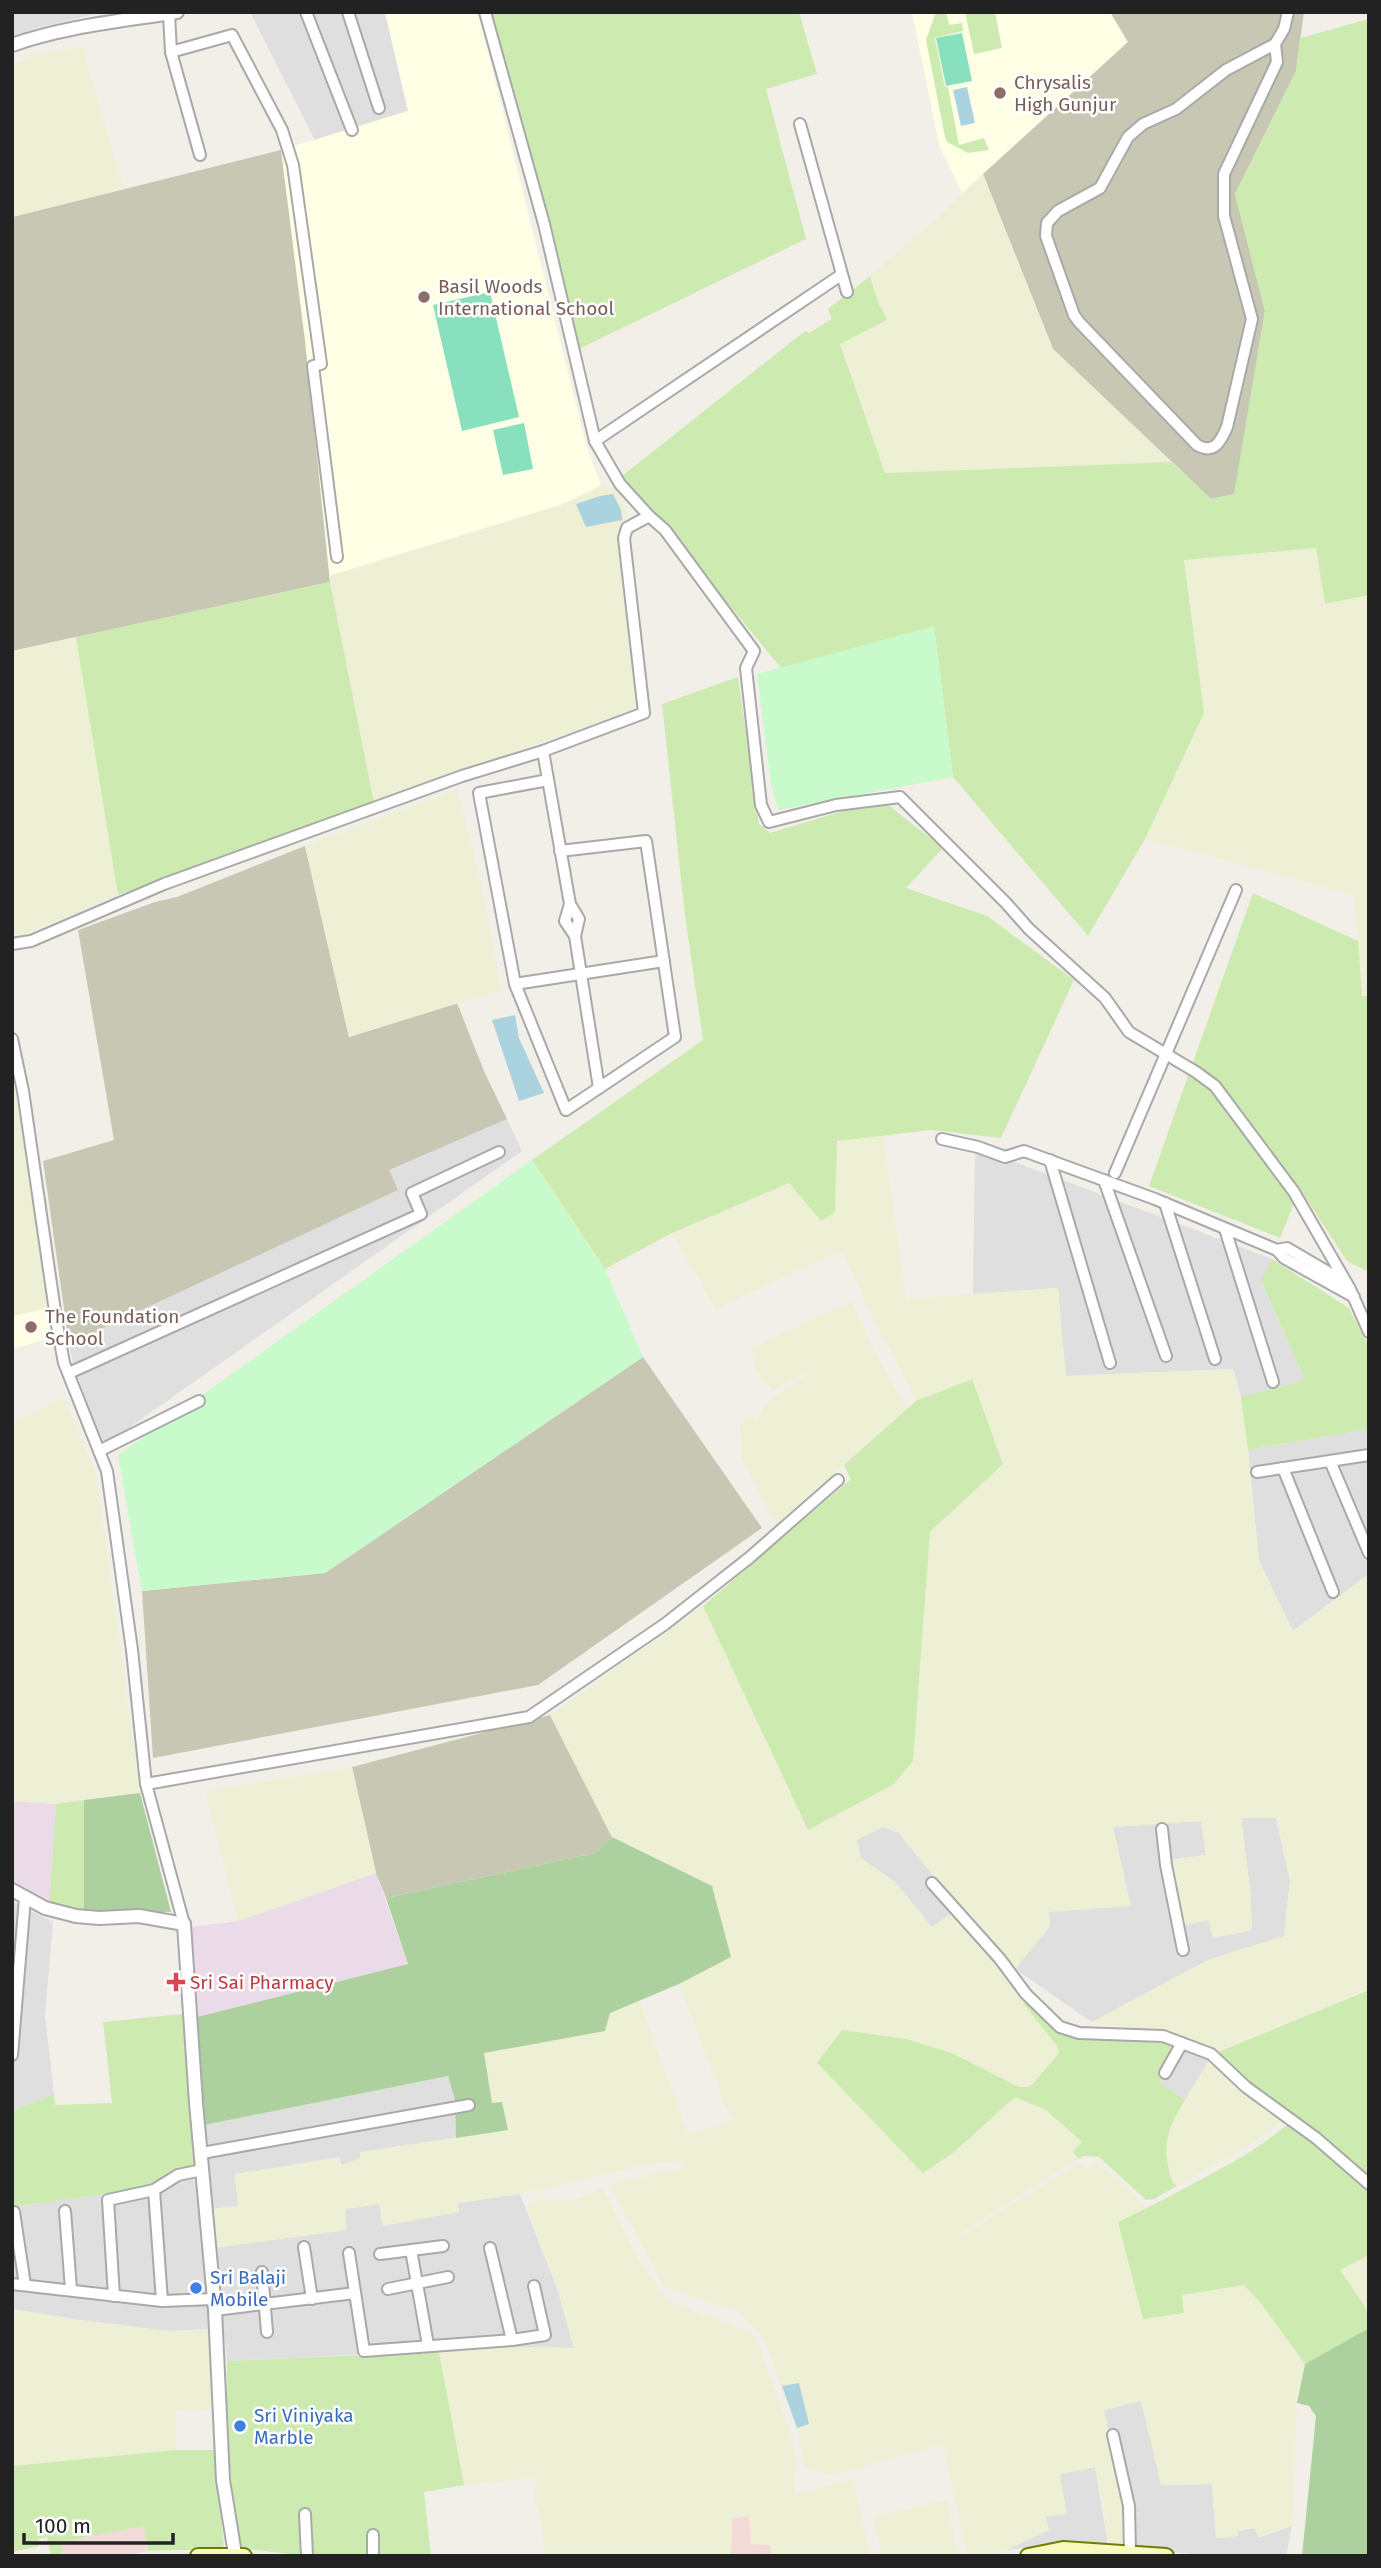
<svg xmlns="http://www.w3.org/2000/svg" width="1381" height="2568" viewBox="0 0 1381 2568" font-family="'Fira Sans',sans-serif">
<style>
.residential{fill:#e0dfdf}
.commercial{fill:#f2dad9}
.industrial{fill:#ebdbe8}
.education{fill:#ffffe5}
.construction{fill:#c7c7b4}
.farmland{fill:#eef0d5}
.grass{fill:#cdebb0}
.forest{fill:#add19e}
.park{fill:#c8facc}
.pitch{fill:#88e0be}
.water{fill:#aad3df}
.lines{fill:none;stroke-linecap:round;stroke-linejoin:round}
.minor-casing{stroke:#a9a9a9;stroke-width:14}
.tertiary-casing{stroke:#a9a9a9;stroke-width:16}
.secondary-casing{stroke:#707d05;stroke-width:18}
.minor{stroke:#fff;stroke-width:10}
.tertiary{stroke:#fff;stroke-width:12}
.secondary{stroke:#f7fabf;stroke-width:14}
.education-dot{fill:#8d6e63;stroke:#fff;stroke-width:2.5}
.health-dot{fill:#e0444e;stroke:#fff;stroke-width:2.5}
.shop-dot{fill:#3f7fe0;stroke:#fff;stroke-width:2.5}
.labels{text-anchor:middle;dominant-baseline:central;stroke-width:5;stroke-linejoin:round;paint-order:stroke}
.education-label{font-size:19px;fill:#785e54;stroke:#fff;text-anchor:start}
.health-label{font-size:19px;fill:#be3a42;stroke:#fff;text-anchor:start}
.shop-label{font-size:19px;fill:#366cbe;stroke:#fff;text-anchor:start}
</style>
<rect width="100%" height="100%" fill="#f2efe9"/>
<g class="residential">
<path d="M12,12h91l-66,16 -25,9z"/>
<path d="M250,12h135l23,99 -93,29z"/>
<path d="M507,1119l15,32 -419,295 -30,-82 -4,-20 329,-154 -10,-20z"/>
<path d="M975,1147l297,112 -11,23 44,98 -64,17 -8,-28 -168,7 -7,-88 -85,6z"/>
<path d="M1369,1429v145l-76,57 -34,-70 -11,-111z"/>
<path d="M1241,1818h35l14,62 -6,56 -76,24 -116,62 -77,-53 35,-43 -1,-14 63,-85 89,-6 5,34 -36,5 10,66 28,-6 44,6 -2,-38z"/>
<path d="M883,1827l16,6 36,45 6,12 17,15 -6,8 -20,14 -37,-45 -34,-24 -5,-18z"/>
<path d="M12,1901l41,21 -8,93 9,79 -42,17z"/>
<path d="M1176,2044l34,15 -25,41 -24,-16 -2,-12 15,-21z"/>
<path d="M448,2076l7,23 1,39 -96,14v6l-19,8 -1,-8 -105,17 3,31 -27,3 -7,-84z"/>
<path d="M197,2163l13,166 -41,2 -90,-11 -67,-11v-102l139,-19 16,-14 19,-3z"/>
<path d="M520,2194l38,97 16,57 -62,-1 -285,14 -13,-113 132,-18 -1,-21 35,-5 3,21 76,-13 -2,-9z"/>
<path d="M1142,2400l19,85 51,-1 4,54 22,-2v-5l17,-3 4,9 33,-11 -6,30h-80l-82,-10v-29l-20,-107z"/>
<path d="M1095,2467l13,77 -27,-1 -75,7 42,-20 -2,-14 14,-42z"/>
</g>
<g class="commercial">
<path d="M750,2516l20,29 1,11h-40l1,-38z"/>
<path d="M144,2526l4,25 -24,5h-72l11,-2 -3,-12z"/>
</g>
<g class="industrial">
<path d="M12,1801l44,3 -7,101 -37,-20z"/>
<path d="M376,1873l32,91 -211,53 -6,-90 47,-6z"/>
</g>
<g class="education">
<path d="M385,12h93l108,432 15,42 -40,19 -232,71 -48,-426 127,-39z"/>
<path d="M912,12h198l18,30 -166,151 -23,-48z"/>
<path d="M48,1308l3,30 -39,11v-33z"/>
</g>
<g class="construction">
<path d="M1110,12h194l-8,59 -61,123 30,117 -30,183 -24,5 -158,-150 -70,-175 145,-132z"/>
<path d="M281,150l24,191 25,241 -318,69v-434z"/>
<path d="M305,846l44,191 108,-34 27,68 23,48 -118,51 9,20 -329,154 -26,-183 71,-21 -36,-210 77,-28 22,-5z"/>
<path d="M643,1357l119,171 -224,157 -385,73 -11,-167 183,-18z"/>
<path d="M550,1715l62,122 -17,16 -209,45 -10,-25 -24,-106z"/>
</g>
<g class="farmland">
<path d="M82,47l42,142 -112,28v-152l23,-10z"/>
<path d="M983,174l70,175 118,113 -286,11 -45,-130 47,-23 -9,-18 -8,-26 63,-54z"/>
<path d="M601,486l15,3 12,28 22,186 -276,100 -45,-227 232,-71z"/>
<path d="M1317,548l8,55 44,-8v401h-7l-8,-101 -209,-56 59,-126 -20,-153z"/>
<path d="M76,637l42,258 -101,42 -5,-13v-273z"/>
<path d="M457,789l27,108 17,93 -152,47 -44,-191z"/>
<path d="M16,1088l32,220 -36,8v-227z"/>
<path d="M883,1134l23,165 152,-11 8,88 167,-7 10,37 16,155 34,70 76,-57v415l-153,64 -33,-17 -91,-14 116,-62 76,-24 6,-56 -14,-62h-35l9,70 2,38 -2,5 -37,7 -5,-18 -29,6 -10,-66 37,-5 -5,-34 -88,6 18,79 -82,6 1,14 -35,43 -37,-47 -37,-32 -6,-12 -35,-45 -17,-6 -26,13 4,18 34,24 37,45 20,-14 28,27 46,57 2,12 29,37 2,7 -29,34h-11l-65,-33 -47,-15 -65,-9 81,143 30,-20 62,-56 31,13 36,32 -9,9 5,8 -113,71 -2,5 116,-72 8,5 10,-6 51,46 -30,14 63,73 63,-10 16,17 45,62 -8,40 -5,122 -34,12 -3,-10 -17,3v5l-22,2 -4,-54 -51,1 -20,-84 -37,9 18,90 2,46 -16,-2 -5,-43 -8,-34 -35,7 7,40 -21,2 3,14 -43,20 -21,6h-18l-24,-112 -112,32 -26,-10 -7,-33 -34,-95 -25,-26 -75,-25 -54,-102 77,-19 -4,-5 -32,3 -130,30 -63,9 1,9 -76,14 -4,-22 -34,5 1,21 -132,18 -3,-39 27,-3 -3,-32 104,-17 3,8 18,-7v-6l147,-22 -5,-27h-10l-2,-7 -6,-43 47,-9 108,-44 49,135 46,-16 -8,-11 -47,-124 52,-27 -19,-70 -100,-50 -62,-122 153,-109 105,224 105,-69 17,-229 73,-68 -31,-84 -56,21 -49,-95 -25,-56 -126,59 -44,-76 118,-50 31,38 14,-9 1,-71z"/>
<path d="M852,1301l24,52 31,56 -131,116 -34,-67 -2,-34 13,-9 2,4 9,-7 -2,-6 50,-35 -40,19 -16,-20 -4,-22z"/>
<path d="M64,1398l32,76 44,319 -84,11 -44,-3v-378z"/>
<path d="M352,1767l24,106 -138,48 -33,-130z"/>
<path d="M1210,2059l47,43 26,19 -30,22 -76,43 -6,-4 -7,-31 7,-28z"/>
<path d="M603,2188l36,72 29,41 79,30 8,5 33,89 8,34 -2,35 59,-15 17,77h-99l-1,-11 -19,-1 -2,-28 -17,2 -1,38h-186l-5,-39 -5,-15 1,-24 -72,7 -25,-133 73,-5 62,1 -16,-57 -31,-84 14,-8 33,1z"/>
<path d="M1369,2255v60l-3,-8 -26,-37z"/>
<path d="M12,2309l67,11 90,11 41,-2 2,80 -36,2v39l-164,16z"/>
<path d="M946,2500l12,56h-76l-9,-39z"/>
</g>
<g class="grass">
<path d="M492,12h307l18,62 -51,15 40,150 -227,110z"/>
<path d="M936,12h10l3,13 13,-2 1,8 -28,7 10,49h3l11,58 25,-7 5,12 -21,3 -21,-11 -2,-5 -19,-97z"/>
<path d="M965,12h30l7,36 -28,6z"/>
<path d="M1369,19v576l-44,9 -9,-56 -132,12 20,153 -59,126 -57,97 -135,-159 -19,-150 -152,42 -160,-193 183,-145 4,2 23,-14 -4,-10 42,-33 8,26 9,18 -47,24 45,129 286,-11 40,37 23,-5 31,-183 -30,-117 61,-123 4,-33z"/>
<path d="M330,582l44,221 -256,92 -42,-258z"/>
<path d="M738,677l21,147 11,9 73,-22 45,-6 55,43 -37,40 81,28 87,64 -73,158 -70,-8 -94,11 -2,71 -14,9 -32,-38 -117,50 -67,36 -73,-109 171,-120 -18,-124 -23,-212z"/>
<path d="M1253,893l105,48 4,55h7v276l-22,-11 -47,-72 -20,49 -131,-52z"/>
<path d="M1272,1259l77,49 20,39v82l-121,21 -7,-53 64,-17 -44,-99z"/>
<path d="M972,1379l31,85 -73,68 -17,229 -19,23 -86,46 -105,-224 148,-127 -7,-14 72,-64z"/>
<path d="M84,1800v112l-35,-7 7,-101z"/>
<path d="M1369,1990v189l-46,-42 -75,-54 -32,-30z"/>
<path d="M1026,1997l36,36 35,6 66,1 13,4 -2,7 -14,21 1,12 24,16c-13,21 -23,40 -17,65 2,9 2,16 9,21l-23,13 -8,1 -47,-43 -15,-1 -6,3 -5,-8 9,-9 -36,-32 -31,-13 -62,56 -30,20 -106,-110 25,-33 65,9 47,15 65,33h11l29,-34 -2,-7 -33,-42z"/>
<path d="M182,2014l15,149 -11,8 -19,3 -16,14 -139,19v-96l42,-17 1,11 57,-2 -9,-81z"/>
<path d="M1289,2123l40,30 40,39v63l-29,15 26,38 3,20 -64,36 -45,-62 -16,-17 -62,10 2,18 -41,6 -25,-97c32,-15 62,-31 93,-48 28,-15 54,-30 78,-51z"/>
<path d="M439,2352l25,133 -40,7 7,64h-126l-66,-8 -12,-106v-81z"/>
<path d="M176,2450h39l9,99 -76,2 -4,-25 -83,16 2,12 -12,2 -4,-19 -9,2 1,7 -27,6v-86z"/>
</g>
<g class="forest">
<path d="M140,1793l31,119h-87v-112z"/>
<path d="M612,1837l100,49 19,71 -52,27 -69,29 -5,18 -121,22 8,50 10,-1 6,28 -52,8 -1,-38 -7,-24 -244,49 -7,-108 211,-53 -22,-66 209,-45z"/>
<path d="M1369,2328v225l-3,3h-64l14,-140 -7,-10 -12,-3 8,-39z"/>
</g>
<g class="park">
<path d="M934,626l19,151 -175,33 -7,-26 -14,-110z"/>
<path d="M532,1160l73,109 38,88 -318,216 -183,18 -24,-136z"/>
</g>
<g class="pitch">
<path d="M962,33l10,48 -26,5 -10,-48z"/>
<path d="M490,292l29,125 -57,14 -29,-126z"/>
<path d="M524,423l9,46 -30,6 -10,-45z"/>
</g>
<g class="water">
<path d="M967,87l8,36 -14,3 -8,-36z"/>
<path d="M613,494l8,16 1,10 -36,7 -10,-23 24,-8z"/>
<path d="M515,1015l4,23 25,55 -25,8 -27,-81z"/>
<path d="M799,2383l10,41 -12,4 -15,-42z"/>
</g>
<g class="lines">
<g class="minor-casing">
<g id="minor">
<path d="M306,12l46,118"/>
<path d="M348,12l31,96"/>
<path d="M485,12l59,212 51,217 25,43 29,32 16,14 89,121 -8,17 15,137 8,17 67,-17 64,-8 106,106 23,26 76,69 24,34 67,40 19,14 79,106 56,97 19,43"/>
<path d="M169,14l2,38 29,103"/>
<path d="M1275,44l2,18 -53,112v42l28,103 -25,108c-6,14 -13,28 -30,18l-118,-123 -5,-7 -28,-79 1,-13 11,-12 42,-23 28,-51 15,-13 33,-15 50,-39 49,-26 9,-15 4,-17"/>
<path d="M171,52l61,-17 50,95 11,35 28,199 -8,2 24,191"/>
<path d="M800,124l47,168"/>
<path d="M595,441l246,-166"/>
<path d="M543,751l27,153 -5,17 10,15 24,152"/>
<path d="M548,780l-69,13 36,191 51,126 109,-73 -29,-196 -86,10"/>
<path d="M570,904l9,15 -4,17"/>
<path d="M12,944l19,-3 133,-57 298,-108 81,-25 101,-38 -20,-175 3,-10 22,-12"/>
<path d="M515,984l149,-23"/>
<path d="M12,1039l11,52 34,234 7,38 43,108 25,179 14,134 38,140"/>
<path d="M942,1139l36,8 27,10 19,-6 131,48 122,51 7,8 70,39"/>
<path d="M1050,1160l60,203"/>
<path d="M1115,1173l121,-283"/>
<path d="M1104,1180l62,176"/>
<path d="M1165,1203l50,156"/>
<path d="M1225,1229l48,153"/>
<path d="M1277,1250l10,-2 58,34"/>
<path d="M69,1373l352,-159 -9,-21 87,-41"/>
<path d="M99,1451l100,-50"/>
<path d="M1330,1461l39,92"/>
<path d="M1283,1468l50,124"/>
<path d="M1257,1472l112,-17"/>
<path d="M146,1784l383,-67 136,-93 84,-66 89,-78"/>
<path d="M1162,1829l4,36 17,85"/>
<path d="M932,1883l68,76 26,35 34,33 19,6 84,3 48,18 35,33 70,51 53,46"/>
<path d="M12,2055l13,-157"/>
<path d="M1165,2073l17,-30"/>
<path d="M202,2153l267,-48"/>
<path d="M154,2190l8,111"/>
<path d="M65,2211l6,78"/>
<path d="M14,2212l11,73"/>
<path d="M304,2247l8,52"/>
<path d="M490,2248l22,92"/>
<path d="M411,2250l17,95"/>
<path d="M349,2253l15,98 148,-11 33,-5 -11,-49"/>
<path d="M380,2254l63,-8"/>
<path d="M262,2272l5,60"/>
<path d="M12,2284l150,17 51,-2"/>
<path d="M388,2289l60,-12"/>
<path d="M114,2296l-6,-96 46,-10 24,-15 24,-5"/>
<path d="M215,2310l140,-17"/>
<path d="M1113,2435l16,71 1,46"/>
<path d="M305,2514l2,42"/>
<path d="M373,2535v21"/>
</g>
</g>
<g class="tertiary-casing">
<g id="tertiary">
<path d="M12,45c54,-19 110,-24 165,-33"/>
<path d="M12,1890l33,18 31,8 23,2 40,-2 45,8 12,179 19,207 8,170 12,74"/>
</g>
</g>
<g class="secondary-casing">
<g id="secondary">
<path d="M198,2556h46"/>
<path d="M1028,2556l35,-7 103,7"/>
</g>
</g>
<use href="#minor" class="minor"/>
<use href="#tertiary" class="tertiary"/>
<use href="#secondary" class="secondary"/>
</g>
<g class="education-dot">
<circle cx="1000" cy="93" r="7"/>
<circle cx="424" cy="297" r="7"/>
<circle cx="31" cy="1327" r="7"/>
</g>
<path class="health-dot" d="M172.5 1971.5h7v7h7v7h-7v7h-7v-7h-7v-7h7z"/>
<g class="shop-dot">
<circle cx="196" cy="2288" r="7"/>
<circle cx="240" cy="2426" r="7"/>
</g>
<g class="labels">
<g class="education-label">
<text x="1014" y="82">Chrysalis<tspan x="1014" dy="22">High Gunjur</tspan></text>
<text x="438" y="286">Basil Woods<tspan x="438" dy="22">International School</tspan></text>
<text x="45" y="1316">The Foundation<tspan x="45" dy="22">School</tspan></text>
</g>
<g class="health-label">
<text x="190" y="1982">Sri Sai Pharmacy</text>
</g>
<g class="shop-label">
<text x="210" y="2277">Sri Balaji<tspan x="210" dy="22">Mobile</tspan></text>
<text x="254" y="2415">Sri Viniyaka<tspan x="254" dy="22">Marble</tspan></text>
</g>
</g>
<rect width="1381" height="2568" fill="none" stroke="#222222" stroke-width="28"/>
<path d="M24 2533v10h149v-10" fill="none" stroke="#222222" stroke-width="3.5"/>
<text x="35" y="2533" font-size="21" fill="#222222" stroke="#ffffff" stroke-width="5" paint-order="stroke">100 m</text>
</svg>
